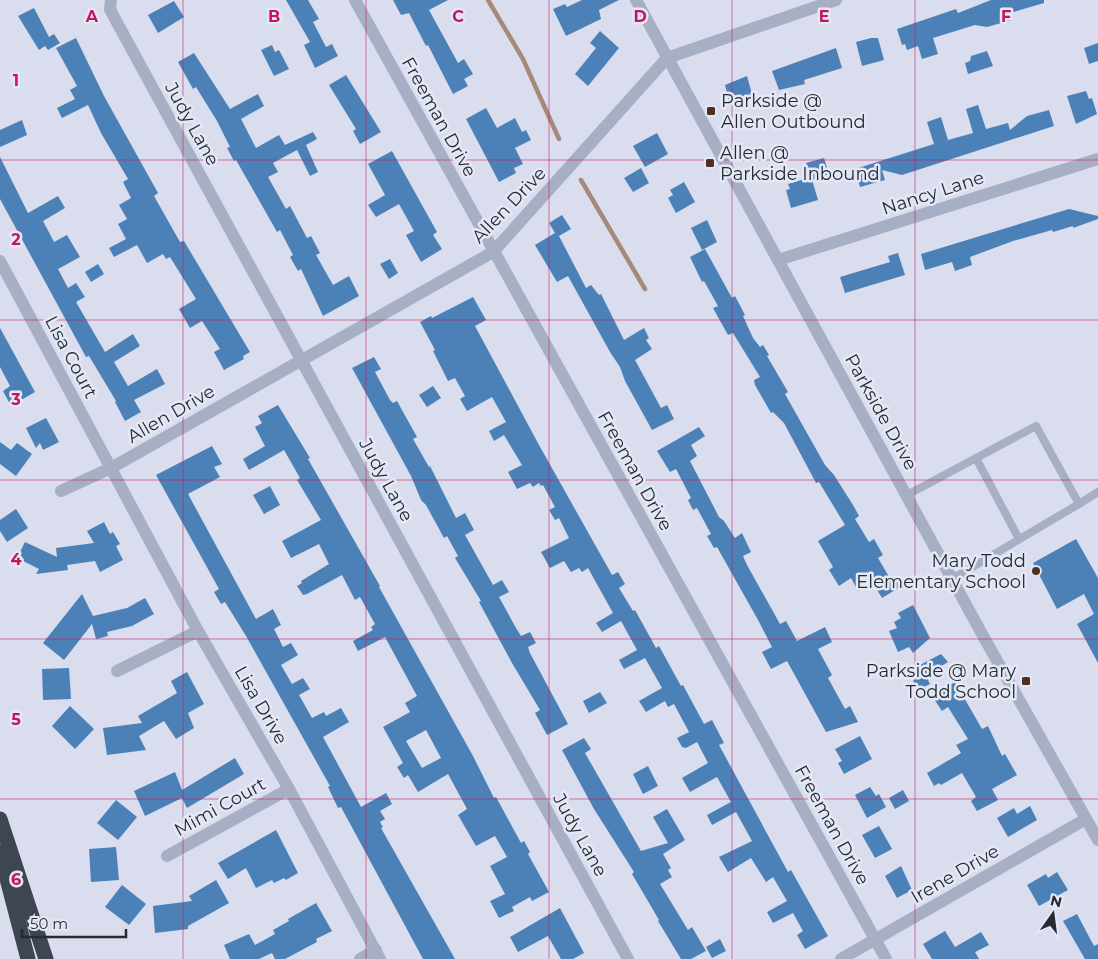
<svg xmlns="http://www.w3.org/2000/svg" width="1098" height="959" viewBox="0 0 1098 959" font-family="Montserrat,sans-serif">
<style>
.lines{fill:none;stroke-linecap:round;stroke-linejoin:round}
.stream{stroke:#a7897b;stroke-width:4.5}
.building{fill:#4c81b8;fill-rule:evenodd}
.service{stroke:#a6afc4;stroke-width:8}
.minor{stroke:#a6afc4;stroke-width:12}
.motorway{stroke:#3e4651;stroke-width:15}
.grid{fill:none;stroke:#c2185b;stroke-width:1;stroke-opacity:0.55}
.poi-dot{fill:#4e2f21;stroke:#e4e8f6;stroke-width:2}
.labels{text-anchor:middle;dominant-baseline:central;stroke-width:5;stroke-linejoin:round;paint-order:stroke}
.poi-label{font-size:18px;fill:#262b31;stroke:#e4e8f6;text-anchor:start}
.street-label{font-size:18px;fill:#262b31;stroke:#e4e8f6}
.grid-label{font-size:16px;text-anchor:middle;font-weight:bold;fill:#c2185b;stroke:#e4e8f6;stroke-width:5;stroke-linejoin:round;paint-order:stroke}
</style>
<rect width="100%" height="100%" fill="#d9ddee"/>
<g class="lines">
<g class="stream">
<path d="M488,0l35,59 36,80"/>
<path d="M581,180l64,109"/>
</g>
</g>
<g class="building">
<path d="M286,0h22l11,19 -6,3 13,25 6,-3 6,12 -23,12 -11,-23 6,-3z"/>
<path d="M393,0h55l-19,10 29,53 6,-4 9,15 -9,5 4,7 -15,8 -25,-49 -2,1 -17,-33 -8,2z"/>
<path d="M582,0h37l-20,10 2,9 -35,17 -13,-27 12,-5 2,3z"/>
<path d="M991,0h53v3l-34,10 2,7 -25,7 -12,-2 -42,13 5,16 -16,5 -4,-13 -11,4 -2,-6 -3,1 -5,-16 59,-20 2,4z"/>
<path d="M174,1l10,16 -26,16 -10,-18z"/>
<path d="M34,8l15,29 5,-3 6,9 -12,7 -3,-4 -6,4 -21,-34z"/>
<path d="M600,31l19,17 -31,38 -13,-12 21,-26 -6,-5z"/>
<path d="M76,38l28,58 54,97 -4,3 26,46 4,-1 66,111 -7,4 1,3 -20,11 -10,-18 6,-3 -18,-28 -12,7 -11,-19 17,-10 -26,-42 -4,2 -3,-5 -16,9 -10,-18 -23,12 -5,-9 17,-9 -8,-15 9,-5 -8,-14 12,-7 -8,-16 5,-3 -27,-46 -13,-28 -26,13 -5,-10 18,-9 -5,-9 7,-4 -21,-38z"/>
<path d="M871,38h7l6,22 -22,6 -6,-24z"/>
<path d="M1098,43v18l-9,3 -5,-16z"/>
<path d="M272,45l3,7 4,-2 10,19 -15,7 -13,-26z"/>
<path d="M836,48l6,20 -38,12 1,4 -26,6 -7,-19z"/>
<path d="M987,51l6,15 -25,8 -3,-11 5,-2 1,-5z"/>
<path d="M194,53l36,56 28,-15 6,12 -23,13 15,29 23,-13 6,10 28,-13 4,7 -11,6 12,27 -8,4 -13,-26 -24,13 5,9 -10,5 18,32 4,-3 17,32 4,-2 9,17 -4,2 17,30 16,-9 10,20 -36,20 -22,-47 -3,2 -8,-14 3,-2 -13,-25 -3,2 -41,-72 -2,1 -7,-13 3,-1 -13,-26 -21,-34 -3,2 -15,-27z"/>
<path d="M346,75l35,57 -21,12 -7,-13 3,-2 -27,-44z"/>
<path d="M747,76l5,18 -23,7 -4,-16z"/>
<path d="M1086,91l3,8 3,-1 5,16 -21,10 -9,-28z"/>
<path d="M978,105l8,24 22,-6 2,7 17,-14 22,-6 5,16 -152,49 -20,-5 3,10 -25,7 -5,-18 79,-25 -7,-22 14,-5 7,23 25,-7 -7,-24z"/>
<path d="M486,108l11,20 18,-10 7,14 4,-2 5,10 -16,8 8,16 -9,4 2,5 -17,9 -33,-63z"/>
<path d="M22,120l5,15 -27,12v-17z"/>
<path d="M657,133l11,21 -23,13 -12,-21z"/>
<path d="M392,151l45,81 -4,3 9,14 -21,13 -15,-27 8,-4 -15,-27 -23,13 -8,-12 17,-10 -17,-31z"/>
<path d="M0,157l28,56 30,-17 7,12 -22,13 11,21 13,-7 13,22 -22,12 10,19 8,-5 9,14 -9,5 29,50 28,-18 7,12 -26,16 14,24 29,-17 8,15 -31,16 7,12 -16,9 -10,-19 1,-1 -27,-45 -3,1 -86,-158z"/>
<path d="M824,158l5,16 -17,6 6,20 -27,8 -5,-18 4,-1 -2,-5 20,-6 -3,-10 2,-1 -1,-4z"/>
<path d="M641,168l8,15 -16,9 -9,-14z"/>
<path d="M684,182l11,20 -19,11 -8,-15 5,-3 -3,-5z"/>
<path d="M1069,209l29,7v3l-25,9v-2l-20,6 -1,-2 -39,11 -43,16 2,8 -17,6 -3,-9 -27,8 -4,-16z"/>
<path d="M562,215l9,14 -12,7 27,52 5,-3 8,10 2,-1 23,46 20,-12 5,10 -3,2 6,9 -17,11 26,48 6,-3 7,14 -22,11 -27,-49 -5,-14 -10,-15 -42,-76 -11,6 -22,-37 20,-12 -6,-10z"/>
<path d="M707,220l10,22 -15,8 -11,-22z"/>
<path d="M705,249l27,49 3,-2 10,19 -2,1 10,22 7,9 3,-2 6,10 -2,1 21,36 -3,2 40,71 9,10 19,30 6,11 -4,3 14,23 5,-3 9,16 -5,3 13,22 4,-2 5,9 -18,11 -9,-15 -15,8 -7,-13 -12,8 -10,-16 4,-3 -15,-26 27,-16 -26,-43 -3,1 -32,-60 -11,-11 -2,1 -16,-28 -1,-5 6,-3 -27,-44 -5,2 -15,-27 5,-2 -14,-25 -2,1 -12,-25z"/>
<path d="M898,253l7,22 -60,18 -5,-16 50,-15 -2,-6z"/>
<path d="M390,259l8,14 -9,6 -9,-15z"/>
<path d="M98,264l6,10 -13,8 -6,-10z"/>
<path d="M473,297l13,23 -11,6 64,119 73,130 6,-3 7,12 -6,4 14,23 2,-1 21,38 3,-2 22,40 2,-1 21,39 8,-4 12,23 -5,2 69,127 3,-2 37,66 -23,13 -8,-14 6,-4 -10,-18 -20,10 -6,-11 20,-11 -14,-24 -7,5 -15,-24 -23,14 -9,-15 33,-16 -16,-29 -24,13 -5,-10 24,-13 -14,-25 -27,15 -8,-14 26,-15 -11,-21 -11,6 -4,-1 -5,-9 12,-6 -15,-28 -6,3 -3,-6 -19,11 -7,-11 23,-13 -17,-30 -21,11 -5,-9 18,-10 -16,-29 -19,11 -6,-9 17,-10 -25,-45 -6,4 -3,-4 -8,4 -7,-11 -14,7 -9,-16 28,-14 -10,-20 -4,2 -6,-10 6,-3 -12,-22 -2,1 -2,-3 -6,4 -3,-4 -13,6 -9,-17 14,-7 -18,-30 -10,6 -5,-10 17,-9 -14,-25 -25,14 -7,-12 5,-3 -10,-18 -7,3 -15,-30 2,-1 -15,-28 11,-6 1,2z"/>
<path d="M0,328l35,64 -24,14 -8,-15 7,-5 -10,-19z"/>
<path d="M374,357l7,12 -6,3 15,28 3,3 4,-2 20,36 -4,2 16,28 1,-1 26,52 9,-5 9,17 -9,5 28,50 9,-5 7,12 -10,5 17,31 5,8 9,-4 6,11 -8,4 2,6 38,71 -21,11 -12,-22 5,-3 -28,-47 -33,-61 2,-1 -26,-43 3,-2 -11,-20 -3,2 -18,-33 -5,-5 -10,-24 -59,-108z"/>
<path d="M433,386l8,12 -14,9 -8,-12z"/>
<path d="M278,405l32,53 -2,1 72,127 -1,1 94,169 21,42 2,-1 25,46 3,-2 6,11 -2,2 21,38 -17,9 -2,-4 -18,10 2,4 -15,7 -9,-17 15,-7 -15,-28 17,-9 -12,-21 -19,10 -18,-31 9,-6 -19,-35 -30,18 -10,-17 -4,3 -7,-11 6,-4 -20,-36 27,-15 -5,-9 12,-7 -32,-59 -27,14 -5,-10 20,-11 -2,-3 4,-3 -15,-27 -5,3 -13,-25 -35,19 -4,1 -6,-9 5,-3 -1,-2 28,-17 -10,-20 -28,14 -9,-17 39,-21 -24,-40 3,-2 -16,-28 -35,20 -6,-11 22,-13 -10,-19 7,-4 -4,-7zM426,730l15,28 -19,10 -16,-27z"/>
<path d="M46,418l13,24 -16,8 -3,-7 -4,5 -10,-20z"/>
<path d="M699,427l6,9 -14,9 6,11 -7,5 29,56 5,4 11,17 7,-5 9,19 -8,4 4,9 33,59 6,-3 11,20 28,-14 7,15 -14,7 14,26 -4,3 17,31 5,-3 8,16 -32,10 -39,-71 -16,8 -9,-17 10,-5 -14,-27 -41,-73 -3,1 -7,-12 4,-2 -14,-26 -4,2 -5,-10 3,-2 -15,-29 -6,3 -13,-21z"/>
<path d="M0,442l11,8 6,-7 15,11 -16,22 -16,-12z"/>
<path d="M212,446l10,18 -8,3 6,10 -32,17 68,125 17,-10 8,16 -7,4 9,18 8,-4 7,12 -17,10 11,19 11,-6 7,11 -11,6 13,23 12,-6 2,4 15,-8 8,14 -26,15 38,70 25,-14 6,11 -12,7 5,8 -5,3 3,5 -2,1 74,131h-32l-82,-152 -3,1 -10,-21 2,-1 -84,-150 -21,-34 -4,2 -7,-12 5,-3 -63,-114z"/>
<path d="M270,486l10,19 -16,9 -11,-19z"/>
<path d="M16,509l12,19 -21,14 -7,-11v-11z"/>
<path d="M104,522l6,12 3,-2 7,12 -4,2 7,14 -23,12 -5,-11 -28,4 1,5 -32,4 3,-5 -22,-11 8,-16 32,15 -1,-9 38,-5 -7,-12z"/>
<path d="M1076,539l22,39v85l-21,-39 17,-10 -10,-20 -27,15 -24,-46z"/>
<path d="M82,594l11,22 34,-8 18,-10 9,16 -22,12 -25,6 1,4 -12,3 -4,-15 -28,36 -21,-17z"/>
<path d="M913,605l17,33 -17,15 -4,-6 -11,5 -9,-21 8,-3 -3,-6 7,-4 -3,-5z"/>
<path d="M941,654l7,8 -22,13 -6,-10z"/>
<path d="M69,668l2,31 -28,1 -1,-31z"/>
<path d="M187,672l17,32 -16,9 6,15 -18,11 -12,-18 -25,15 7,14 -39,5 -4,-27 39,-5 -4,-7 39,-23 -6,-12z"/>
<path d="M925,674l5,10 -12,6 -5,-9z"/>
<path d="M955,682l27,47 6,-3 14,30 3,-2 12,21 -25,14 6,11 -21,11 -6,-10 5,-4 -14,-24 -21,12 -2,-2 -5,3 -7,-13 34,-20 -5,-8 12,-6 -20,-32 -6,4 -10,-15z"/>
<path d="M600,692l7,11 -18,10 -6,-12z"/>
<path d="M70,706l24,23 -19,20 -23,-23z"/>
<path d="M860,736l12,23 -28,15 -6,-11 4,-2 -7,-12z"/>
<path d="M584,738l7,11 -6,4 56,98 27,-8 -15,-26 14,-8 18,31 -22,14 8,14 -3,2 4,7 -12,7 28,46 4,-3 14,24 -15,8h-10l-23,-38 1,-1 -27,-46 2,-2 -40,-63 -32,-59z"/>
<path d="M235,758l9,16 -57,34 -5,-10 -37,18 -11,-25 41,-19 7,18z"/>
<path d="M648,766l10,20 -15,8 -10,-20z"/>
<path d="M870,787l6,9 3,-2 7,13 -19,11 -12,-23z"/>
<path d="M903,790l6,11 -14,8 -6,-11z"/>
<path d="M116,800l21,17 -19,23 -21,-17z"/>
<path d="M1030,806l7,14 -29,17 -11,-19 17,-10 3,6z"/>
<path d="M879,826l13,23 -17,9 -13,-23z"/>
<path d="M276,830l22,43 -12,7 -2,-2 -10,5 -2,-3 -16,8 -10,-20 -18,11 -10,-16z"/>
<path d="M116,847l3,33 -28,2 -2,-33z"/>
<path d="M901,866l11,24 -15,8 -12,-22z"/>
<path d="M1057,872l11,18 -29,16 -12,-21 19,-11 2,4z"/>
<path d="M216,880l13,23 -41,23v3l-33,4 -2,-27 39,-5 -3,-5z"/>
<path d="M122,885l24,19 -17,21 -24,-18z"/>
<path d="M316,903l16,28 -16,8 1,3 -32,17h-10l-3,-6 -13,6h-29l-6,-14 25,-11 6,11 20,-11 -2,-4 16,-9 -1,-2z"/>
<path d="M560,908l24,45 -11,6h-12l-13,-23 -30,16 -8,-15z"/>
<path d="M1077,914l17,32 4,-2v15h-13l-22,-38z"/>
<path d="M945,931l10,16 26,-15 8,13 -14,7 4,7h-47l-9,-15z"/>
<path d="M720,939l6,12 -14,7 -6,-11z"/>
</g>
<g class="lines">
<g class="service">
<path d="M976,458l43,81"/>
<path d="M907,495l129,-69 43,78 -127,75"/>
<path d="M1079,504l19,-12"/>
</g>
<g class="minor">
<path d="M111,0l-1,9 4,8 514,942"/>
<path d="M355,0l531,959"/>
<path d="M636,0l346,634 116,206"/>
<path d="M778,260l320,-101"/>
<path d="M0,261l198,370 91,158 91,170"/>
<path d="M61,491l50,-23 382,-216 174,-194 169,-58"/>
<path d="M117,671l81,-40"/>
<path d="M167,856l122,-67"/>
<path d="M360,959l16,-9"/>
<path d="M841,959l245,-140"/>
</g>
<g class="motorway">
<path d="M0,819l46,140"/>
<path d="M0,852l28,107"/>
</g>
</g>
<path class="grid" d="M183,0v959M366,0v959M549,0v959M732,0v959M915,0v959M0,160h1098M0,320h1098M0,480h1098M0,639h1098M0,799h1098"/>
<g class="poi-dot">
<rect x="706" y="106" width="10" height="10" rx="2.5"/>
<rect x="705" y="158" width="10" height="10" rx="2.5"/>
<circle cx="1036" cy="571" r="5"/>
<rect x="1021" y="676" width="10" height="10" rx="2.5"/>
</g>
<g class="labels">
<g class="poi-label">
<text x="721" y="101">Parkside @<tspan x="721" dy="21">Allen Outbound</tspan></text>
<text x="720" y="153">Allen @<tspan x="720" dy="21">Parkside Inbound</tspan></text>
<text x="1026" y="561" text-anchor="end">Mary Todd<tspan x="1026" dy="21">Elementary School</tspan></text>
<text x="1016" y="671" text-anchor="end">Parkside @ Mary<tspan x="1016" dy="21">Todd School</tspan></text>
</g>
<g class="street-label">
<text transform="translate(439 117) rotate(61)">Freeman Drive</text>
<text transform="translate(192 124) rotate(61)">Judy Lane</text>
<text transform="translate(933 193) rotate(-18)">Nancy Lane</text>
<text transform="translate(509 205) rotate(-46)">Allen Drive</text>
<text transform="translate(71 357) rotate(62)">Lisa Court</text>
<text transform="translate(881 412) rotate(61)">Parkside Drive</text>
<text transform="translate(171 414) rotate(-30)">Allen Drive</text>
<text transform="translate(635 471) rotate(61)">Freeman Drive</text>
<text transform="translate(386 480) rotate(61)">Judy Lane</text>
<text transform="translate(261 705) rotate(60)">Lisa Drive</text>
<text transform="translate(220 807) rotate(-29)">Mimi Court</text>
<text transform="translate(832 825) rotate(61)">Freeman Drive</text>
<text transform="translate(580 835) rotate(61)">Judy Lane</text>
<text transform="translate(955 874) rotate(-30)">Irene Drive</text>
</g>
</g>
<g class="grid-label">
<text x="92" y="22">A</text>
<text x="274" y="22">B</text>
<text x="458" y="22">C</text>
<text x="640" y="22">D</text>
<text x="824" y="22">E</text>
<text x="1006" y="22">F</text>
<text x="16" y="86">1</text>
<text x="16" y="245">2</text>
<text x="16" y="405">3</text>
<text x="16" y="565">4</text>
<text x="16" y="725">5</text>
<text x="16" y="885">6</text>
</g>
<g transform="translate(1053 914) rotate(14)" stroke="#e4e8f6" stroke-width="4" paint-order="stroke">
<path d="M0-4L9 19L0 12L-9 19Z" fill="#262b31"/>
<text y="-8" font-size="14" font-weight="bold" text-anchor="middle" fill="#262b31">N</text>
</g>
<path d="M22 929v8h104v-8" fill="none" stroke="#262b31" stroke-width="2.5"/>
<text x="30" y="929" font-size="15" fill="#262b31" stroke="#e4e8f6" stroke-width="4" paint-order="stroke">50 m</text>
</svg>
